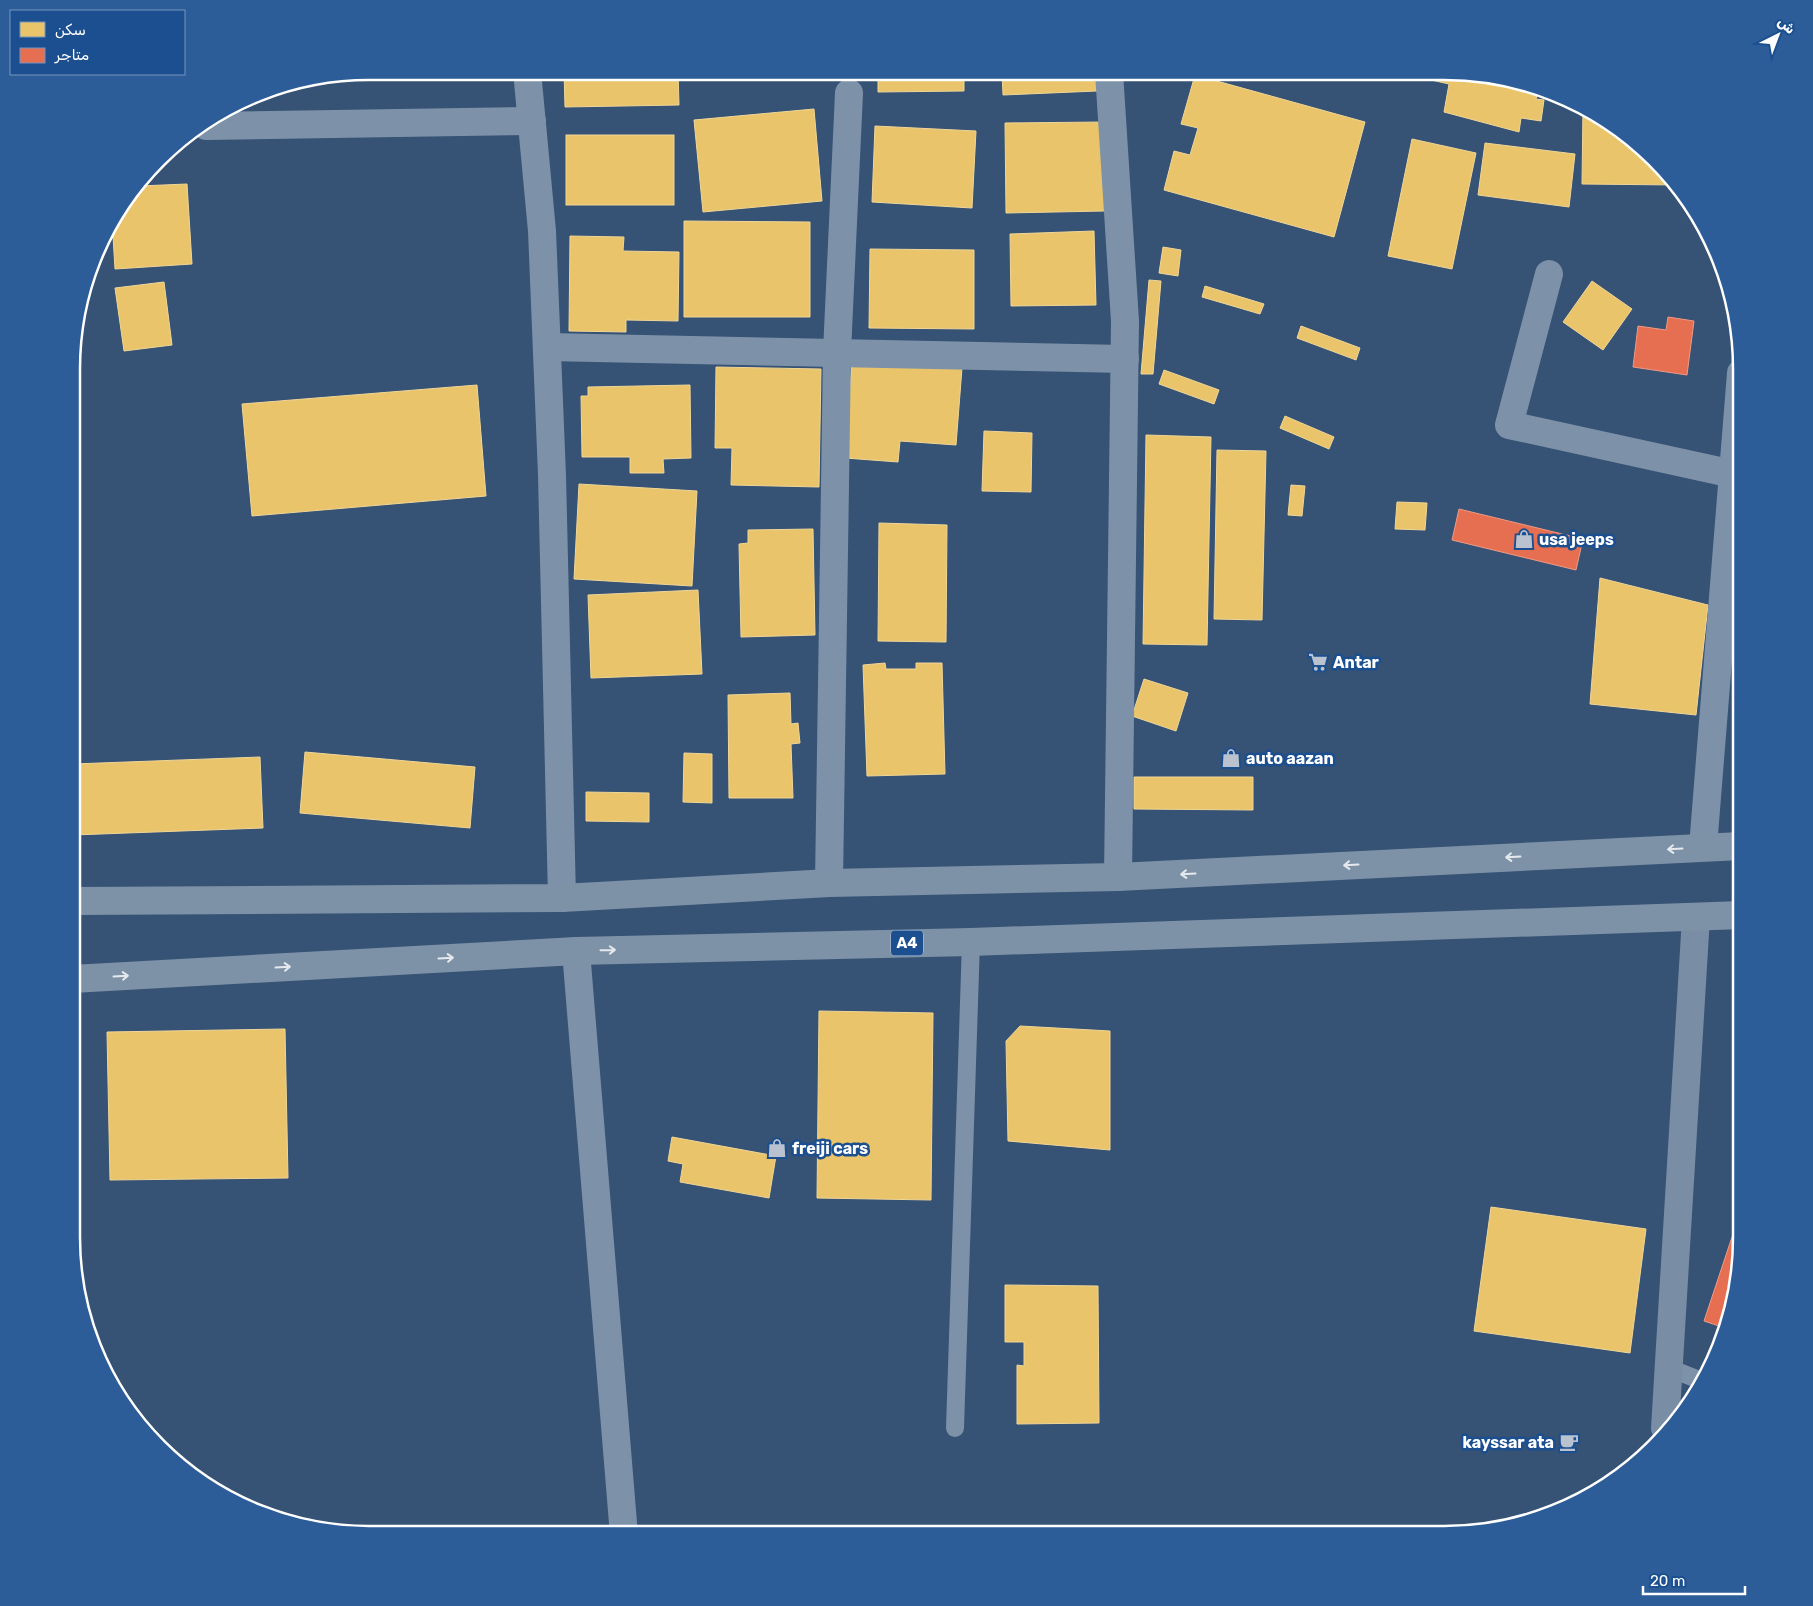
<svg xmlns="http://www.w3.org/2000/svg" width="1813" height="1606" viewBox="0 0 1813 1606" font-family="Rubik,Vazirmatn,sans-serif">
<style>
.homes{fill:#e9c46a;stroke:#f0d697}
.shops{fill:#e76f51;stroke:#ee9a85}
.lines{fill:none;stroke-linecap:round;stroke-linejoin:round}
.lane{stroke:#7d92a8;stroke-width:18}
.street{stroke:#7d92a8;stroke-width:28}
.secondary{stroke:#798da4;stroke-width:28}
.highway{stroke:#7e92a7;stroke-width:28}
.oneway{stroke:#e5e9ed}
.labels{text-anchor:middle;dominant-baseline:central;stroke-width:5;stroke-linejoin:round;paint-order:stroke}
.shield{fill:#1b4f8f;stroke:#bbcadd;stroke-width:1}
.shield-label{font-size:15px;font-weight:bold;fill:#fff}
.poi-label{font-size:16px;font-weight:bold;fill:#fff;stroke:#1b4f8f;text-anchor:start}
.rim{fill:none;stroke:#fff;stroke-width:2.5}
</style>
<rect width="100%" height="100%" fill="#365274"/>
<g class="homes">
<path d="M564,71h114l1,34 -114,2z"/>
<path d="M707,71l124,1 1,6 -125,2z"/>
<path d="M878,72h86v19l-86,1z"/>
<path d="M1002,72h94l1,19 -94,4z"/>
<path d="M1165,72h16l-2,8 -15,-3z"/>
<path d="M1419,72h45l74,20 -2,7 8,1 -3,21 -20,-3 -2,14 -75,-20 5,-28 -31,-7z"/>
<path d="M1195,75l170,47 -31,115 -170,-47 10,-39 16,4 8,-27 -17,-4z"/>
<path d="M1583,107l85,66 8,12 -94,-1z"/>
<path d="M814,109l8,92 -119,11 -9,-92z"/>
<path d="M1103,122l2,89 -99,2 -1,-90z"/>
<path d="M875,126l101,5 -4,77 -100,-6z"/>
<rect x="566" y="135" width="108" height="70"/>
<path d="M1412,139l64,14 -24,116 -64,-13z"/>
<path d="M1485,143l90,11 -6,53 -91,-12z"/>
<path d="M187,184l5,80 -77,5 -3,-50 27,-33z"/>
<path d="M684,221l126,1v95h-126z"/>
<path d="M1094,231l2,74 -85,1 -1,-72z"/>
<path d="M570,236l54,1 -1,14 56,1 -1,69 -52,-1v12l-57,-1z"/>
<path d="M1163,247l18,3 -3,26 -19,-3z"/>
<path d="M870,249l104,1v79l-105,-1z"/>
<path d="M1149,280l12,1 -8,93h-12z"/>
<path d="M1592,281l40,28 -29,41 -40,-28z"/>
<path d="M164,282l8,63 -48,6 -9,-63z"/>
<path d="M1205,286l59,18 -4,10 -58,-17z"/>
<path d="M1301,326l59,22 -4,12 -59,-22z"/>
<path d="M852,360l110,8 -6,77 -56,-4 -2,21 -53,-4z"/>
<path d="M716,367l105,2 -2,118 -88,-2 1,-37h-17z"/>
<path d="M1164,370l55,20 -5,14 -55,-20z"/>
<path d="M477,385l9,111 -234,20 -10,-112z"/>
<path d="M690,385l1,73 -28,1 1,14h-34v-16h-48l-1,-61h7v-9z"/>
<path d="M1285,416l49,21 -5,12 -49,-21z"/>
<path d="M984,431l48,2 -1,59 -49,-1z"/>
<path d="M1146,435l65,2 -4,208 -64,-1z"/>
<path d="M1217,450l49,1 -4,169 -48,-1z"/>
<path d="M579,484l118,7 -5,95 -118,-7z"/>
<path d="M1291,485l14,1 -3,30 -14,-1z"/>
<path d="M1397,502l30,1 -2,27 -30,-1z"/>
<path d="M879,523l68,2 -1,117 -68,-1z"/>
<path d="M813,529l2,106 -74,2 -2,-93 9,-1v-13z"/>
<path d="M1600,578l108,27 -12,110 -106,-11z"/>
<path d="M698,590l4,84 -111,4 -3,-83z"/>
<path d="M885,663l1,6h30v-6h26l3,111 -78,2 -4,-111z"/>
<path d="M1144,679l44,14 -12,38 -44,-15z"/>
<path d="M790,693l1,31 7,-1 2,20 -9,1 2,54h-64l-1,-103z"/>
<path d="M305,752l170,15 -5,61 -170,-15z"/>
<path d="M684,753l28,1v49l-29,-1z"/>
<path d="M260,757l3,71 -190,7v-71z"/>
<path d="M1134,777h119v33l-119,-1z"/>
<path d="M586,792l63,1v29l-63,-1z"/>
<path d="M819,1011l114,2 -2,187 -114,-2z"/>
<path d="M1020,1026l90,5v119l-102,-9 -2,-100z"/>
<path d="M285,1029l3,149 -178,2 -3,-148z"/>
<path d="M672,1137l104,19 -7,42 -89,-16 3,-18 -15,-3z"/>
<path d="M1491,1207l155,22 -16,124 -156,-22z"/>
<path d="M1005,1285l93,1 1,137 -82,1v-59l7,1v-24h-19z"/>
</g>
<g class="shops">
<path d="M1668,317l26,4 -7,54 -54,-8 5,-41 28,4z"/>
<path d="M1459,509l124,30 -7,31 -124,-30z"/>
<path d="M1742,1207v30l-6,58 -11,33 -21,-7z"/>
</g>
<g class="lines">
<g class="lane">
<path d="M1669,1368l33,13"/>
<path d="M955,1428l16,-486"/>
</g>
<g class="street">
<path d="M527,71l15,160 10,244 10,423"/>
<path d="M1109,72l16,249 -7,556"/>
<path d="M206,126l326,-5"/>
<path d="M1549,274l-40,151 224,49"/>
<path d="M547,347l578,12"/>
<path d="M1703,847l38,-474"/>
<path d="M829,883l8,-531 12,-259"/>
<path d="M576,951l48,584"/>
</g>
<path class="secondary" d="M1665,1428l31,-511"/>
<g class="highway">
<path d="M73,901l489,-3 267,-15 289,-6 623,-31"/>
<path d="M72,979l504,-28 395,-9 771,-27"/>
</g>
</g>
<defs><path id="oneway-shaft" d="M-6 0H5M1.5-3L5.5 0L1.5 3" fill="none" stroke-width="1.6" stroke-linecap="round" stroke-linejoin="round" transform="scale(1.25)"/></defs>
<g class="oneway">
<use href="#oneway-shaft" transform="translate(1675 849) rotate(177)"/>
<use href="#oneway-shaft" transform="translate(1513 857) rotate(177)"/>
<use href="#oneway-shaft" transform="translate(1351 865) rotate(177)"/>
<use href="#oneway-shaft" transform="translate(1188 874) rotate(177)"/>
<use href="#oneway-shaft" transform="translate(608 950) rotate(-1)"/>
<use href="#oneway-shaft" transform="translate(446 958) rotate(-3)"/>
<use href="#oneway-shaft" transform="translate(283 967) rotate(-3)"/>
<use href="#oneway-shaft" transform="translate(121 976) rotate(-3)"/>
</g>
<defs>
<g id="shop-bare" transform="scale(1.5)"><path d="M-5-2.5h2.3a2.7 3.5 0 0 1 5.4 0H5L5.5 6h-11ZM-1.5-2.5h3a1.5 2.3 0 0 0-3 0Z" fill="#b9c2ce" stroke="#1b4f8f" stroke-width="2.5" paint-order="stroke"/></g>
<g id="supermarket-bare" transform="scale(1.5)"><path d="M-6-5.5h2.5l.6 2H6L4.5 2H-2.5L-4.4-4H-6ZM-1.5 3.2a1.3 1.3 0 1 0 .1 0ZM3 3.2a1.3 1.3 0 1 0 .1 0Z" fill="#b9c2ce" stroke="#1b4f8f" stroke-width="2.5" paint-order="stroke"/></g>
<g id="cafe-bare" transform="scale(1.5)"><path d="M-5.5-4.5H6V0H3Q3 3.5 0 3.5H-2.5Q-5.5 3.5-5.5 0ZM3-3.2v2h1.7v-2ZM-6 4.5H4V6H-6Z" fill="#b9c2ce" stroke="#1b4f8f" stroke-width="2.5" paint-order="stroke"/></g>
</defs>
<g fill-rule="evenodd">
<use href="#shop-bare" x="1524" y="539"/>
<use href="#supermarket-bare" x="1318" y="662"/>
<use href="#shop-bare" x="1231" y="758"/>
<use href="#shop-bare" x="777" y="1148"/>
<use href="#cafe-bare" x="1569" y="1442"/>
</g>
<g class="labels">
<rect class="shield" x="891" y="930.5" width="32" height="25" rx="4"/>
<g class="shield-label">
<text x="907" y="943">A4</text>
</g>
<g class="poi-label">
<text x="1539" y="539">usa jeeps</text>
<text x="1333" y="662">Antar</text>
<text x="1246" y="758">auto aazan</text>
<text x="792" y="1148">freiji cars</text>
<text x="1554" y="1442" text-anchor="end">kayssar ata</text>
</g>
</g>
<path d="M0 0H1813V1606H0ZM369 80H1444A289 289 0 0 1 1733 369V1237A289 289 0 0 1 1444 1526H369A289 289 0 0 1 80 1237V369A289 289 0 0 1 369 80Z" fill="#2d5d98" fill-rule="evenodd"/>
<path class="rim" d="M369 80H1444A289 289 0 0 1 1733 369V1237A289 289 0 0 1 1444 1526H369A289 289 0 0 1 80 1237V369A289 289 0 0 1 369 80Z"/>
<rect x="10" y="10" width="175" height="65" fill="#1b4f8f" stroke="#7695bc"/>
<rect x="20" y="22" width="25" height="15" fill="#e9c46a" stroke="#7695bc"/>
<text x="55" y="35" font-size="15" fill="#ffffff">سكن</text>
<rect x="20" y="48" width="25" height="15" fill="#e76f51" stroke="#7695bc"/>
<text x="55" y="60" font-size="15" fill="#ffffff">متاجر</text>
<g transform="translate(1778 35) rotate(42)" stroke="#1b4f8f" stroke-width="4" paint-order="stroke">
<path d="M0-4L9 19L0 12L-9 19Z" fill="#ffffff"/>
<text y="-8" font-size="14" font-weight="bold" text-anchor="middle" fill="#ffffff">ش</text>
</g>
<path d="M1643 1586v8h102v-8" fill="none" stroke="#ffffff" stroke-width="2.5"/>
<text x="1650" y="1586" font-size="15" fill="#ffffff" stroke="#1b4f8f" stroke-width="4" paint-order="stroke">20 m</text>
</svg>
